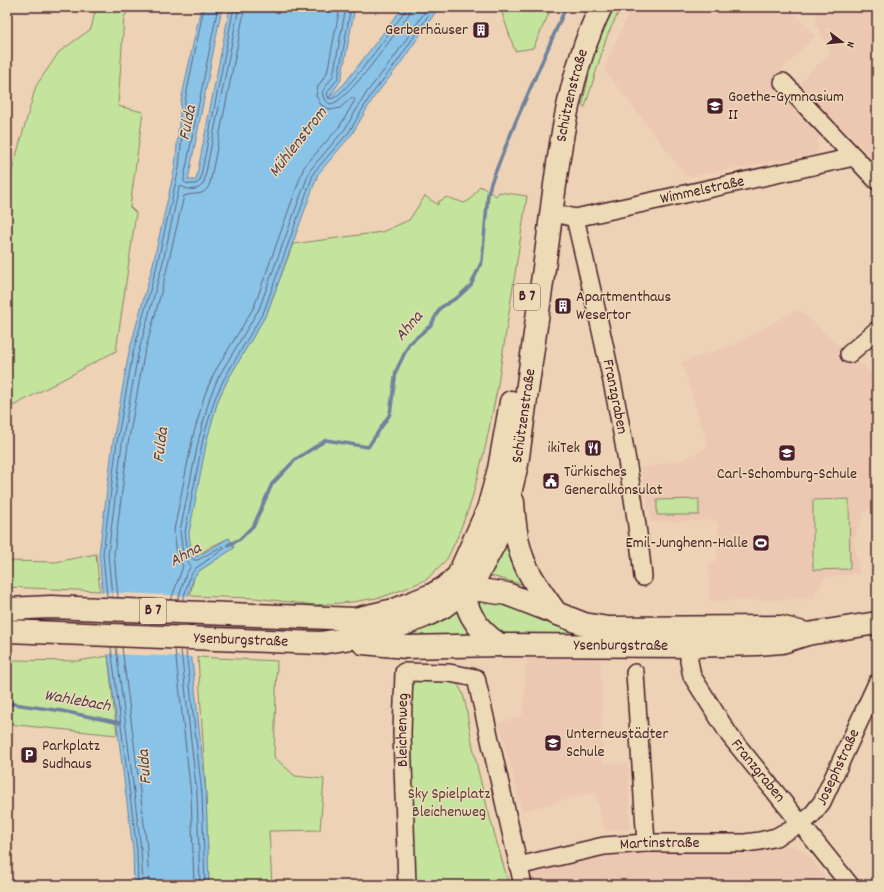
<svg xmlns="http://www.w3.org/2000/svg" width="884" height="892" viewBox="0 0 884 892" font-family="Dekko,sans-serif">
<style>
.built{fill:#ecc8b2}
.green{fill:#c4e49d;stroke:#878264}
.water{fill:#89c4e8;stroke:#70829c}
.pier{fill:#edd2b5}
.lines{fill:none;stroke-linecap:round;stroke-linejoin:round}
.shore{stroke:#636177;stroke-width:1}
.stream{stroke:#70829c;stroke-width:3.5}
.minor-casing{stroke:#4a1f2b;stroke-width:20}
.major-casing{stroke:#4a1f2b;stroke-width:25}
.minor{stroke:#eddab7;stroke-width:17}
.major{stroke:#eddab7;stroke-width:22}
.labels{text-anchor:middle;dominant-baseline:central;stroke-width:3;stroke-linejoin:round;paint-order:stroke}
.shield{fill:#eddab7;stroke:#7b5755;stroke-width:1}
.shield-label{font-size:15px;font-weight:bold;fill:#4a1f2b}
.poi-label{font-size:16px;fill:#4a1f2b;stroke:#eddab7;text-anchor:start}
.street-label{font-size:16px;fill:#4a1f2b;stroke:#eddab7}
.park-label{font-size:16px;fill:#5c3d3c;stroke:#eddab7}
.water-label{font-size:17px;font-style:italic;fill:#574051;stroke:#eddab7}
</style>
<rect width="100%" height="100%" fill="#edd2b5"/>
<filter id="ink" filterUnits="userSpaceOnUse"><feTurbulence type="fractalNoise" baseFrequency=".025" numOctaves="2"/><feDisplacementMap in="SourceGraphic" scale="8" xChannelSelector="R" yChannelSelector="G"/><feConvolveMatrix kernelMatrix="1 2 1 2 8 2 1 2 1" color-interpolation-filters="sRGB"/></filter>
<g filter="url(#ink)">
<g class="built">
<path d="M631,7h157l27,29 -43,44 48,53 -4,21 -129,23 -83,-108z"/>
<path d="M820,7h54l3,3v145l-4,4 -74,-73 11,-15 21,-17 -15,-30 -1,-12z"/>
<path d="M798,309l79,69v125l-13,10 -10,29 6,31 -35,5 -13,21 -102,2 -1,-38 8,-1 1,-39 -4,-3 -63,2 -10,-54 44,-9 23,-12 -26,-85 53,-18z"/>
<path d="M527,656h74l1,107 26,1 2,63 -3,3 -22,1 -10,-39 -73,19 -23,-88 20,-6 4,-4z"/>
<path d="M781,845l15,2 12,8 23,30h-299l-3,-12 73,-19 151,-3z"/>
</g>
<g class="green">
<path d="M96,7h34l-6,10 -6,89 25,6 -13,95 6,6 -20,138 -103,55 -6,-20v-198l29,-102 23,-34 32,-23z"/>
<path d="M500,7h52l-19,41 -18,3z"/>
<path d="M611,7h10l-14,29 -22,71 -3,-1 7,-31 -3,-5z"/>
<path d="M480,186l16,10 3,-4 28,4 -30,194 -11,54 -15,58 -14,36 -10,21 -20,20 -20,9 -25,9 -30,5 -37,3 -60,-7 -65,-2 4,-19 5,-6 35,-23 -5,-10 -19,9 -14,10 -5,-5 -4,-21 15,-77 16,-54 9,-19 40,-68 26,-69 89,-12 27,-12 16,-24 13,9v-3l9,-5 17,6 6,-3z"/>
<path d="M699,499v16h-42v-15z"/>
<path d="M849,499l1,70 -37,1v-70z"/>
<path d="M508,523l21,63 -42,-11z"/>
<path d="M96,554l4,37 -93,-4v-26l49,1z"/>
<path d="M470,595l18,2 123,38 -100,5 -18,-7z"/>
<path d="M458,606l23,33 -92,-3z"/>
<path d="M108,656l9,79 -110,-11v-64l71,1z"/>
<path d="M198,657l79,4 -3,96 21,19 29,3 -4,51 -51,1 3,54h-63l-3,-91z"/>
<path d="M453,680c13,10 13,30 16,45 9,54 25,107 40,160h-95l-4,-192 3,-12z"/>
</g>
<path class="water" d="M201,7h21l-34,173h8l34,-173h125l-14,73 -13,19 17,-16 58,-76h36l-39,57 -26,33 -22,37 -34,40 -51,139 -40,68 -9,19 -11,40 -18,93 2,19 5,5 33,-19 5,10 -35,23 -5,6 -8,25 20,192 3,91h-75l-1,-35 -25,-196 -9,-100 14,-112 16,-90 24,-88 22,-97 6,-66z"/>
<path class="pier" d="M100,592l92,4 -4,6 6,55 -88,-3z"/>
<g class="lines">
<g class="shore">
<path d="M218,7l-34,171v4l4,2h8l4,-3 34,-174"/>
<path d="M346,7l-13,69 -11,16 2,7 6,5c17,0 67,-74 79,-90l2,-7"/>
<path d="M351,7l-13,71 -11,15 1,4 3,2c14,-2 63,-73 74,-88l1,-4"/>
<path d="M107,597l-4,-43 14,-112 16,-89 24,-88 22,-97 6,-67 19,-94"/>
<path d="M112,597l-4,-43 14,-111 16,-89 24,-88 17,-78 2,-2c8,5 19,5 23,-4l35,-175"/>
<path d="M118,598l-4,-44 14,-110 16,-89 18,-66 22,-93c10,-4 21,2 26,-13l35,-176"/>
<path d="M171,600l12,-34 -6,-10 -3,-26 19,-94 12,-42 9,-21 40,-66 50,-140 36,-41 15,-26 -3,-3 -12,11 -9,2 -10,-5 -5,-9 2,-10 9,-13 13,-66"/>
<path d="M178,600l8,-26 5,-8 -8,-11 -3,-24 19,-93 11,-41 9,-21 40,-67 51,-139 35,-41 22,-37 26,-33 35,-52"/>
<path d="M183,600l7,-24 6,-8 29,-20 -3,-2 -24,14h-4l-6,-6 -3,-22 18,-93 12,-41 9,-19 40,-68 50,-139 35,-40 22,-37 26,-33 37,-55"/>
<path d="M111,647l26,203 1,35"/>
<path d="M116,647l25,202 2,36"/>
<path d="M122,647l25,201 2,37"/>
<path d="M175,649l16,146 3,90"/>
<path d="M181,650l16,145 3,90"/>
<path d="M186,650l16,144 3,91"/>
</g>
<g class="stream">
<path d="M228,545l12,-6 14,-14 18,-41 24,-25 30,-19 42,7 22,-33 6,-43 13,-27 22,-19 9,-17 18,-11 13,-12 11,-24 6,-67 3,-11 25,-62 50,-114"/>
<path d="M7,703l55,8 58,12"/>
</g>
<g class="minor-casing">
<g id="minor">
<path d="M783,82l94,99"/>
<path id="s1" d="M551,212l24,6 279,-61"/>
<path id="s2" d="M575,218c28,118 56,238 68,359"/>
<path d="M849,354l28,-24"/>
<path id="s3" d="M689,646v15l3,15 38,60 120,149"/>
<path d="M635,673l11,170"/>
<path id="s4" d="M518,866l86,-20 42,-3h99l15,-2 16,-4 24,-13 11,-8 11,-14 55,-119"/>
<path id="s5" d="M407,885l-5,-152 2,-61 45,1 27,5 47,207"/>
</g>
</g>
<g class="major-casing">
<g id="major">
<path d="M513,502c3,54 12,69 44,112"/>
<path d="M459,579c8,30 13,48 41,66"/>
<path d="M435,593l9,-5 14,-12 30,-67 11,-40 12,-67"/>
<path d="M7,609l44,-2 304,12 39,-9 35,-14 51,-6 27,4 77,30 24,4 172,-1 27,7"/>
<path id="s6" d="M7,631l313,12 62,-10 43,-17 18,-9 20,-15 12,-13 19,-35 11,-29 12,-51c11,-75 21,-150 31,-225 10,-79 18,-160 53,-232"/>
<path id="s7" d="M363,643l43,4 94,-2 189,1 68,-2 25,-2 25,-8 70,-11"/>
</g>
</g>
<use href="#minor" class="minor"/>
<use href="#major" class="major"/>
</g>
</g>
<defs>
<g id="building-square" transform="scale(0.9)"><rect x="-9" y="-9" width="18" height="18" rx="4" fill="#4a1f2b" stroke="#eddab7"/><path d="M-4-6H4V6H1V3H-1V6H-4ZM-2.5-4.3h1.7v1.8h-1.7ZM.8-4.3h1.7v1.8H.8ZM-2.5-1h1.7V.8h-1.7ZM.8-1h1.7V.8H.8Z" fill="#fff"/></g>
<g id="school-square" transform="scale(0.9)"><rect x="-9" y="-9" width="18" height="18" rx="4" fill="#4a1f2b" stroke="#eddab7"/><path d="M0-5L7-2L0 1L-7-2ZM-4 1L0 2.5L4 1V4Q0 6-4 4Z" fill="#fff"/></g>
<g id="restaurant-square" transform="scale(0.9)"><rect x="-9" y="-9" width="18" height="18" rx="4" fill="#4a1f2b" stroke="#eddab7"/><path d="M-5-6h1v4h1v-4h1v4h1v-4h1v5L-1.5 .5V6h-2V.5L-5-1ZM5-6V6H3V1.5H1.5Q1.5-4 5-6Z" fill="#fff"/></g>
<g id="civic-square" transform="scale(0.9)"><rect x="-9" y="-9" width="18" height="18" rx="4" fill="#4a1f2b" stroke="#eddab7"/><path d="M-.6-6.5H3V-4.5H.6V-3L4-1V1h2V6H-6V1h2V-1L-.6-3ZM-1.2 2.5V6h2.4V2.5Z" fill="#fff"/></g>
<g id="stadium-square" transform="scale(0.9)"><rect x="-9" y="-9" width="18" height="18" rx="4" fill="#4a1f2b" stroke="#eddab7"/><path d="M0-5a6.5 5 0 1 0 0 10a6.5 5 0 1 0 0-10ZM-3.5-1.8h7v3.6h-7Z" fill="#fff"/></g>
<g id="parking-square" transform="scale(0.9)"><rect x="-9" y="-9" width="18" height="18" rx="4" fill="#4a1f2b" stroke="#eddab7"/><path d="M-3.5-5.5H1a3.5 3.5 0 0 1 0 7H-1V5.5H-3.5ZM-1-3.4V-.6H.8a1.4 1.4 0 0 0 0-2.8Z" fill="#fff"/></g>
</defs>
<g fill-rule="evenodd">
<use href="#building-square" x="481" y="30"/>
<use href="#school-square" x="715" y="106"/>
<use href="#building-square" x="563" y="306"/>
<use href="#restaurant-square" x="593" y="448"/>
<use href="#school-square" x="787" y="453"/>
<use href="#civic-square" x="551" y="481"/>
<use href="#stadium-square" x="761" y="543"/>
<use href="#school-square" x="553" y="743"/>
<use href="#parking-square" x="29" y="755"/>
</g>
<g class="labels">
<g class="shield">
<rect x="514" y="284" width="26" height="26" rx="3"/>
<rect x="140" y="598" width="26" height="26" rx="3"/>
</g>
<g class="shield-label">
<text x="527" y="297">B 7</text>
<text x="153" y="611">B 7</text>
</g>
<g class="poi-label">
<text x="468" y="30" text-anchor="end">Gerberhäuser</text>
<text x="728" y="97">Goethe-Gymnasium<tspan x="728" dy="18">II</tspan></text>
<text x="576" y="297">Apartmenthaus<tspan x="576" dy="18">Wesertor</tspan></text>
<text x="580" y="448" text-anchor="end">ikiTek</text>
<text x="564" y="472">Türkisches<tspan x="564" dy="18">Generalkonsulat</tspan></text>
<text x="787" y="474" text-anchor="middle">Carl-Schomburg-Schule</text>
<text x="748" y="543" text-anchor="end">Emil-Junghenn-Halle</text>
<text x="566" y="734">Unterneustädter<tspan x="566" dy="18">Schule</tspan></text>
<text x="42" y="746">Parkplatz<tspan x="42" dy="18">Sudhaus</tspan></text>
</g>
<g class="street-label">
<text stroke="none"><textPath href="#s6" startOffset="981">Schützenstraße</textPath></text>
<text stroke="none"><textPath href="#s1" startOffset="155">Wimmelstraße</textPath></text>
<text stroke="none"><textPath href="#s2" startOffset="183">Franzgraben</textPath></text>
<text stroke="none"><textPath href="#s6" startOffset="657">Schützenstraße</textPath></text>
<text stroke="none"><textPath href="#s6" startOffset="234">Ysenburgstraße</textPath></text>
<text stroke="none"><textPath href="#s7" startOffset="258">Ysenburgstraße</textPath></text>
<text stroke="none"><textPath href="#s5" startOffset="155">Bleichenweg</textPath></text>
<text stroke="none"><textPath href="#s4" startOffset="358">Josephstraße</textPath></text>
<text stroke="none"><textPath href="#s3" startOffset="146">Franzgraben</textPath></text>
<text stroke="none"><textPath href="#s4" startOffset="144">Martinstraße</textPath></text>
</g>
<g class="park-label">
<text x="449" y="794">Sky Spielplatz<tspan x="449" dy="18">Bleichenweg</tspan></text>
</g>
<g class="water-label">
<text transform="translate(189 123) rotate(-79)">Fulda</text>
<text transform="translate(299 143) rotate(-52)">Mühlenstrom</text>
<text transform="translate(410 327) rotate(-50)">Ahna</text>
<text transform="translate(162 445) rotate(-83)">Fulda</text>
<text transform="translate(186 556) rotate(-29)">Ahna</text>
<text transform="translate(77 702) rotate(10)">Wahlebach</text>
<text transform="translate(146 767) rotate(-94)">Fulda</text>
</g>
</g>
<rect width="884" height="892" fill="none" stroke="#eddab7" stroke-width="24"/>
<rect x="12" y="12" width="860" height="868" fill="none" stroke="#4a1f2b" stroke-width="1.5" filter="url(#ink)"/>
<g transform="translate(842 42) rotate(106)" stroke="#eddab7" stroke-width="3" paint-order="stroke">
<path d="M0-3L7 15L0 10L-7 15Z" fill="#4a1f2b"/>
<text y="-6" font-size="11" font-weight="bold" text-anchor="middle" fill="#4a1f2b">N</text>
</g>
</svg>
